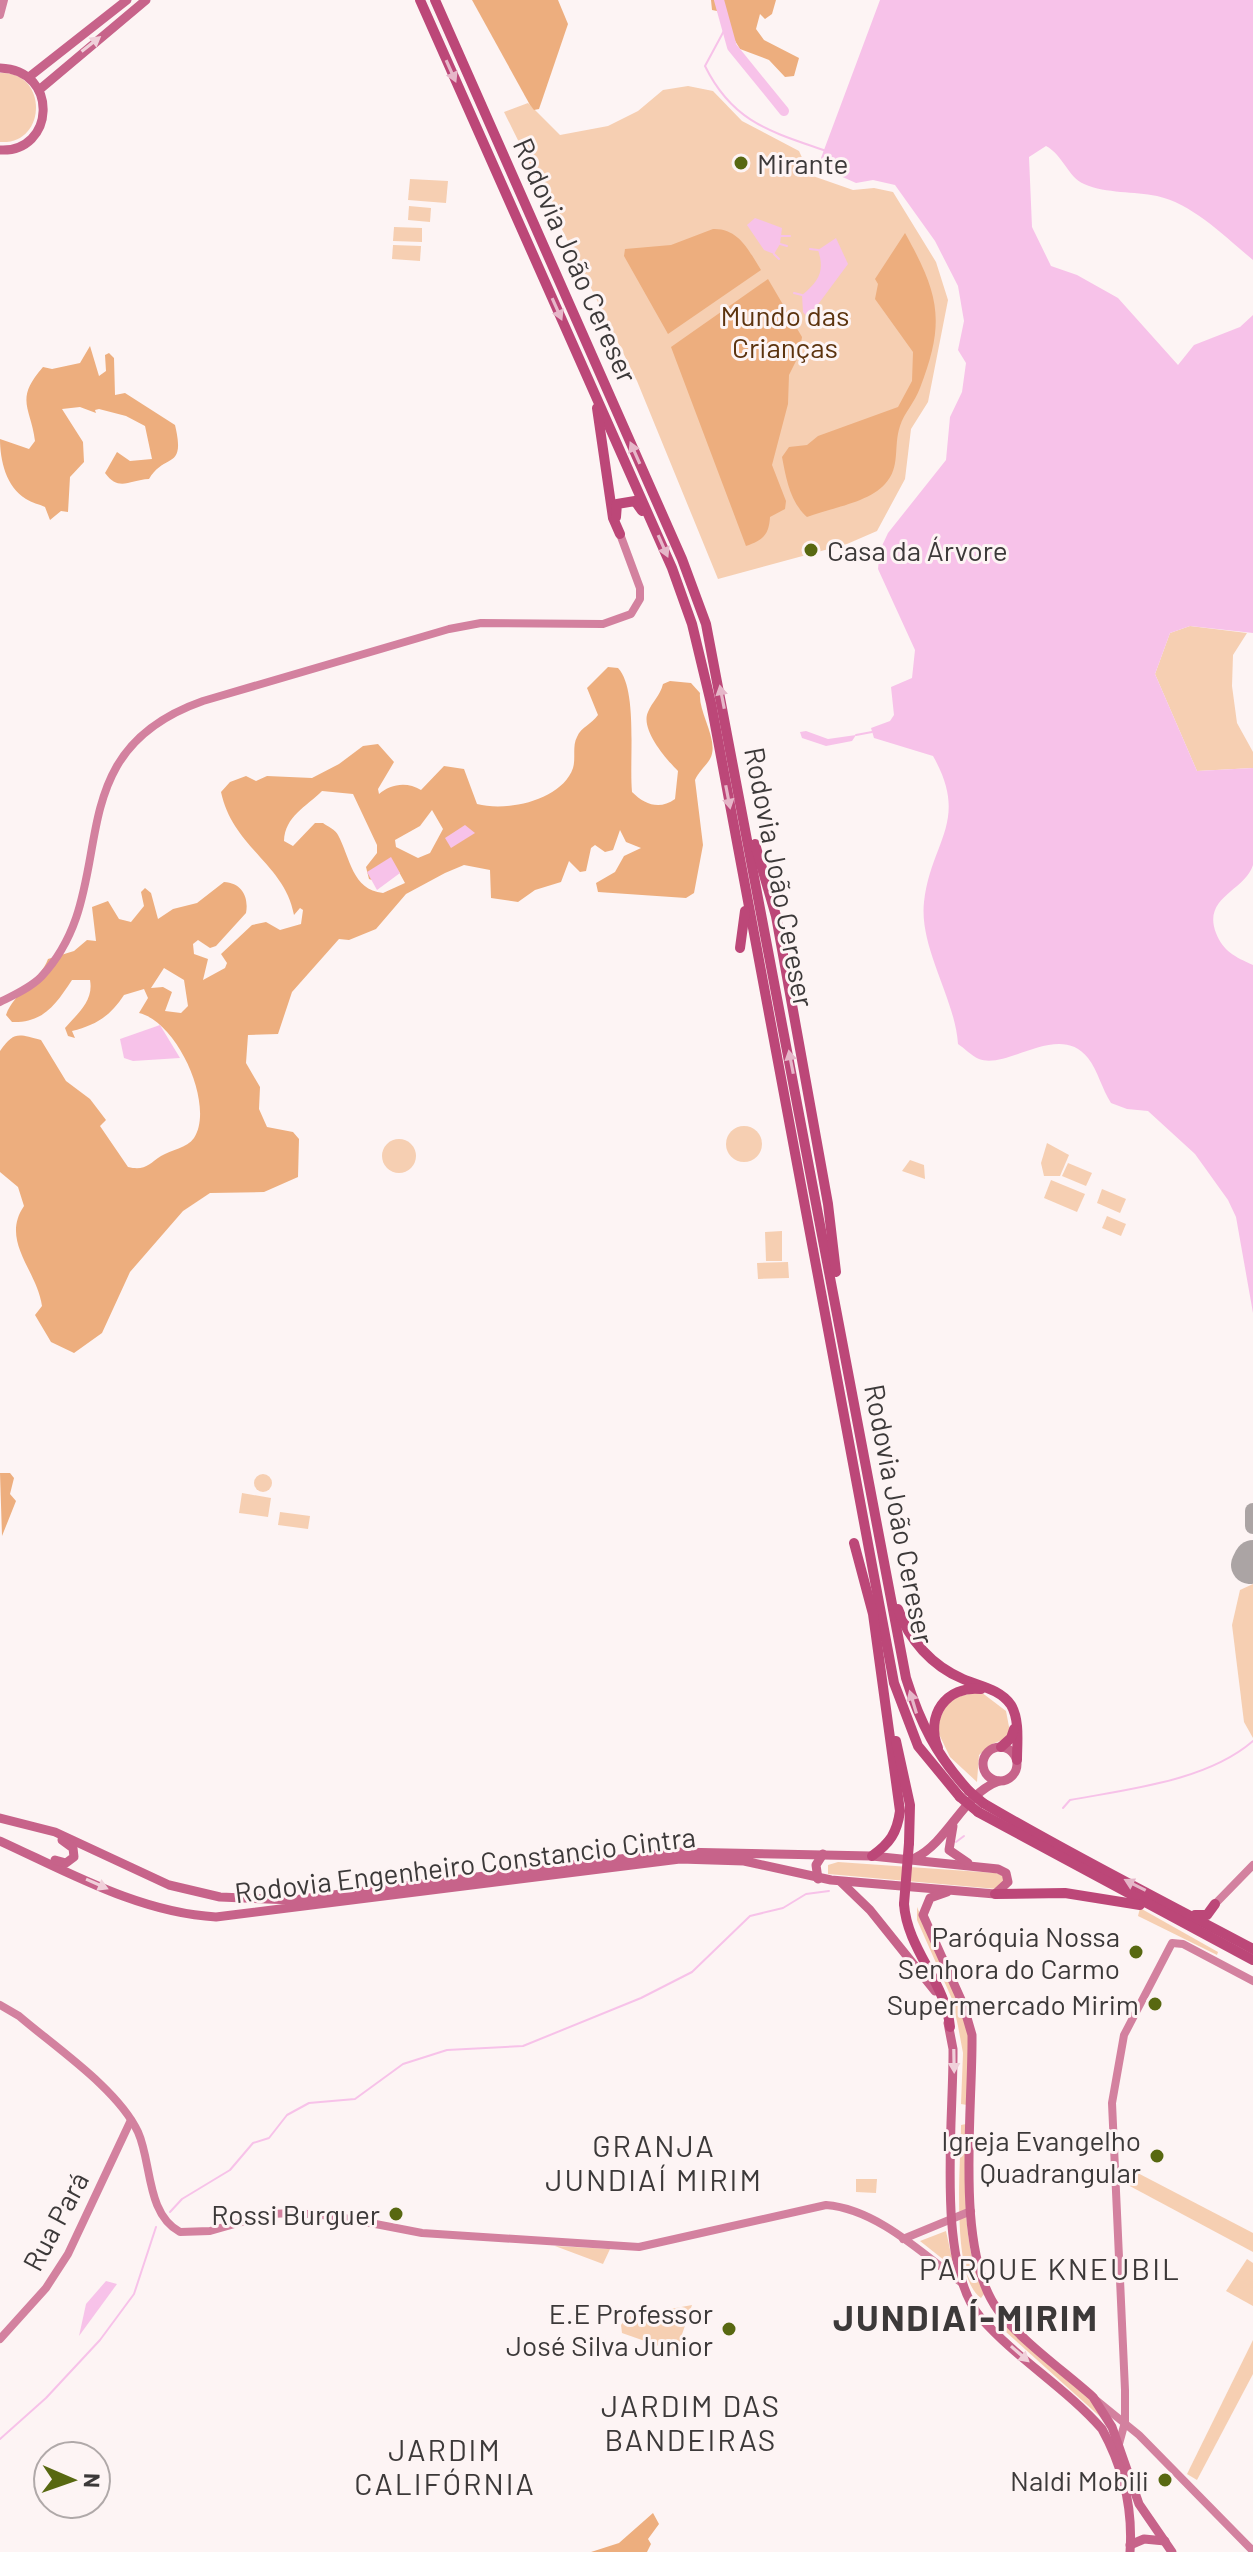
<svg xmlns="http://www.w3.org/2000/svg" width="1253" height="2552" viewBox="0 0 1253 2552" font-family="Barlow,sans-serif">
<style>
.green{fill:#f6cfb2}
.forest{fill:#edae7e;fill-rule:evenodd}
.water{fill:#f7c2e9}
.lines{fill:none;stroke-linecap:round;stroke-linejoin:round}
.stream{stroke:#f7c2e9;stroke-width:2}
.river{stroke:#f7c2e9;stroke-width:10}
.taxiway{stroke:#aba4a4;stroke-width:16}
.runway{stroke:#aba4a4;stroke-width:38}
.secondary{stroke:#d3819f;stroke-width:8}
.primary{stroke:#c7638a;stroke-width:9}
.highway{stroke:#bc4778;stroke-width:10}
.highway-bridge{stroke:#bc4778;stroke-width:10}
.oneway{fill:#f0d0da}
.oneway2{fill:#e6b7c9}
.poi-dot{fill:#586811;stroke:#fdf4f4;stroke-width:3}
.labels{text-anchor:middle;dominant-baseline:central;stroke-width:6;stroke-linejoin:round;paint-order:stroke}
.poi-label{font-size:28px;fill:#3c3939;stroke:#fdf4f4;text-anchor:end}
.street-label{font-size:28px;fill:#3c3939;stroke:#fdf4f4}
.park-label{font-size:28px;fill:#5c330e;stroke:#fdf4f4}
.neighbourhood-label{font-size:30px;letter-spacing:2px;fill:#3c3939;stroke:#fdf4f4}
.district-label{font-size:36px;font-weight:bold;letter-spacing:2px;fill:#3c3939;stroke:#fdf4f4}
</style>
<rect width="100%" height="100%" fill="#fdf4f4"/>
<g class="green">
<path d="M0,73c48,-3 48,72 0,69z"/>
<path d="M688,86l25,5 29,30 57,30 11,24 43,15 21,-2 19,4 43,70 12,38 -20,102 -17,27 -6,50 -28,52 -30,13 -129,35 -81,-198 -133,-269 24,-9 32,32 48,-9 30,-15 25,-21z"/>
<path d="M410,179l38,2 -2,22 -38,-3z"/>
<path d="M409,206l22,2 -1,14 -22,-2z"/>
<path d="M394,227l28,1v14l-29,-1z"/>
<path d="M393,245l28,1 -1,15 -28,-2z"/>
<path d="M1190,626l57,7 -14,22 -1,31 5,37 16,29v16l-56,3 -42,-97 15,-41z"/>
<circle cx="744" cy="1144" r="18"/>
<circle cx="399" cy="1156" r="17"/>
<path d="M1047,1143l22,12 -9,21h-16l-3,-13z"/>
<path d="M910,1160l14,5 1,14 -23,-8z"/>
<path d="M1068,1163l24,10 -6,13 -24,-10z"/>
<path d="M1051,1180l34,14 -8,18 -33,-14z"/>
<path d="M1102,1189l24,10 -6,14 -23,-10z"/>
<path d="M1107,1216l19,8 -5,12 -19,-8z"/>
<path d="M782,1231v30h-16l-1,-29z"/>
<path d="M788,1262l1,16 -31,1 -1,-16z"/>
<circle cx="263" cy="1483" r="9"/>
<path d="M242,1493l29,5 -3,19 -29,-4z"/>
<path d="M280,1512l30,4 -2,13 -30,-4z"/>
<path d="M1253,1584v154l-9,-16 -12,-97 8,-35z"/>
<path d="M981,1692l25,19 4,21 -5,7 -13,5 -13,11 -2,27 -27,-25 -13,-27c7,-29 15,-34 44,-38z"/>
<path d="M838,1862l158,11 7,3v9l-6,4 -169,-15v-9z"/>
<path d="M917,1907l38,85 14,42 -2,71 -6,-1 2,-51 -5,-27 -6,-27 -35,-79z"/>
<path d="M1140,1908l78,44 -1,3 -79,-39z"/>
<path d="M966,2124c0,57 -6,117 18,170l-3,4c-31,-21 -20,-138 -20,-173z"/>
<path d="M1130,2169l123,64v19l-127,-68z"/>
<path d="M856,2179h21l-1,14 -20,-1z"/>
<path d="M946,2231l8,37 -34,-27z"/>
<path d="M555,2246l55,3 -7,15z"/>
<path d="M1247,2259l6,4v43l-27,-15z"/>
<path d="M692,2305l-16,47 -54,-19 -1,-8 6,-8z"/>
<path d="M997,2316l97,88 12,18 -100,-90 -12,-12z"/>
<path d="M1253,2340v34l-56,106 -10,-6z"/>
</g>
<g class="forest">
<path d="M472,0h86l10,24 -29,85 -5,1 -4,-5z"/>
<path d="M711,0h65l-4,14 -7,5 -5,-5 -4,15 8,11 35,18 -5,18 -9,1 -16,-17 -29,-11 -23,-38 -5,-1z"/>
<path d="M713,229c26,-1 36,22 48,41l-93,64 -44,-78 1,-7 46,-4z"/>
<path d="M905,233c34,61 41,88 15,155 -5,14 -16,25 -20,38 -7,21 1,41 -15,58 -17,19 -55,24 -78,33 -17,-15 -21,-39 -25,-60l7,-10 18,-2 11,-9 80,-29 14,-26 1,-29 -38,-53 3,-15 -3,-5z"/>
<path d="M768,279l34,58 -3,18 -10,20 -1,29 -16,61 14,36 -1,8 -15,8c-1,18 -7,23 -24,29l-75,-199z"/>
<path d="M90,346l9,30 7,-5 -1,-16 4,-2 5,5 1,37 10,-2 50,32c11,46 -10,27 -26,54 -20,1 -30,13 -44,-6l12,-21 13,9 22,-2 -7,-33 -19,-10 -27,-7 -4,1 1,3 -16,-6 -18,2 21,33 1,20 -14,15 -2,35 -7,-1 -11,9 -5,-13c-6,-3 -13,-4 -19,-8 -20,-12 -26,-39 -26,-60l29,10 6,-8c-4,-34 -21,-41 8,-74l9,2 28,-6z"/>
<path d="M608,667l10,1c20,21 11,92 14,124 13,13 28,18 43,7l3,-28c-12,-12 -38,-42 -30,-59 4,-10 12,-16 15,-28l7,-3 21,2 9,10c-2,20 20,48 10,66 -4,7 -11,12 -15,21l8,65 -9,48 -8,5 -88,-6 -2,-9 19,-11 9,-16 17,-8 -15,-6 -6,-12 -7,20 -8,2 -10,-7 -4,3 -5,23 -6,1 -11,-11 -8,21 -26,8 -17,12 -27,-4 -1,-28 -26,-5 -19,8 -39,21 -30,35 -27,11 -10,-1 -47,53 -14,42 -30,1 -2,28 14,24 -1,22 8,18 26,5 6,7 -1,38 -34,15 -54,1 -27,18 -53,61 -28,61 -28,20 -23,-11 -16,-27 7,-9c-5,-36 -42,-65 -18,-100l-6,-19 -18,-15v-121c14,-20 18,-17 41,-11l25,41 24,18 16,21 -6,6 28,41c17,4 21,-3 33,-11 10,-6 26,-8 33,-18 21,-32 -16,-116 -55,-125l9,-15 -4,-9 -20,6c-13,20 -27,30 -52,36l3,7 -7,-2 -3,-8c12,-14 29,-27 25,-48h-18c-16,24 -28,43 -60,42l-6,-7c8,-23 34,-34 42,-56l26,-8 13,-11 9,1 -4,-34 16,-6 11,18 12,3 13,-16 -3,-14 4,-4 6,5 7,26 15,-10 24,-6 27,-21c18,1 25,15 22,31l-30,33 -6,2 -12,-8 -5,4 1,10 14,5 -5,21 22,-12 2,-5 -6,-9 31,-29 14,-3 14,8 21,-6 2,-14 -3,-2 -6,7c-9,-51 -61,-67 -73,-123l9,-10 16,-6 10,5 11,-5 45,2 27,-14 24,-18 15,-2 16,18 -16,27 1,5c11,-10 28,-13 42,-4l23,-24 20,3 13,35c31,8 85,-4 96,-36 3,-10 -1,-22 4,-31 4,-10 15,-13 21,-22l-11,-27zM322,791l31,3 24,51v8l-11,14 3,12 6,2 24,-9 6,11 -22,10c-31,-3 -33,-36 -45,-58 -2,-5 -11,-9 -15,-12h-8l-22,23 -9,-5c1,-25 22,-34 38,-50zM432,810l11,19 -13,24 -12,5 -22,-11 -1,-7 25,-14zM164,968l20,12 4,26 -7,7 -16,-2 7,-19 -9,-5 -12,1z"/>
<path d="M0,1473h10l4,5 -4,16 6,7 -14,35z"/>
<path d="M653,2513l6,11 -11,15 3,5 -4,8h-56l28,-9z"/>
</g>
<g class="water">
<path d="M880,0h373v260c-29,-24 -60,-56 -96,-64 -23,-5 -50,-2 -73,-12 -16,-7 -21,-29 -38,-38l-17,11 3,70 19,39 26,9 41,23 60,67 16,-20 46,-18 13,-12v318l-63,-7 -20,7 -15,41 42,97 56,-3v97c-8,26 -51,32 -37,68 7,18 19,24 37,32v348l-17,-96 -8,-17 -33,-46 -47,-43 -21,-2 -16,-6c-9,-14 -13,-32 -23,-45 -29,-37 -80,12 -109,1 -7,-3 -15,-11 -21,-15 -3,-46 -39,-96 -34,-142 7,-61 46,-81 9,-146l-59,-18 -3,-10 19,-7 4,-6 -3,-28 21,-9 3,-28 -37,-81 2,-19 8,-17 58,-73 4,-43 12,-25 4,-29 -8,-13 6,-29 -6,-35 -23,-45 -40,-56 -22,-5 -17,3 -38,-17z"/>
<path d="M755,218l27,10 -2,16 -6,10 -10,-4 -17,-25z"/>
<path d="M836,238l12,26 -40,54 -5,-6 -1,-17c17,-14 23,-24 16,-45z"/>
<path d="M806,731l22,8 28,-4 -4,6 -26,5 -24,-8 -2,-6z"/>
<path d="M465,825l10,8 -24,15 -6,-10z"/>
<path d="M391,857l9,16 -23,17 -10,-18z"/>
<path d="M160,1025l20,33 -47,3 -9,-3 -4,-19z"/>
<path d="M106,2281l11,3 -38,52 7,-32z"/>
</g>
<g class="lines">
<g class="stream">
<path d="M726,27l-21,39c28,57 67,66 121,85"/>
<path d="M781,236h9"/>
<path d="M780,244l7,2"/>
<path d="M810,249l8,1"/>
<path d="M774,254l5,5"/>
<path d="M794,293l8,2"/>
<path d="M856,735l16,-3"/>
<path d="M1063,1808l7,-8c59,-11 137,-19 183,-59"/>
<path d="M956,1842l8,-6"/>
<path d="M170,2212l12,-13 48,-29 23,-27 16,-5 18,-23 22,-12 46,-4 48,-35 44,-14 76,-4 118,-48 51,-26 58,-56 33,-8 23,-14 23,-3"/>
<path d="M0,2439l46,-41 54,-58 34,-46 22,-67"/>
</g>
<path class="river" d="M719,0l13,47 52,64"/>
<path class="taxiway" d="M1253,1511v15"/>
<path class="runway" d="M1250,1565l3,-6"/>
<g class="secondary">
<path d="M0,15l4,-15"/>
<path d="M0,1002c14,-7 30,-14 41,-25 85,-90 8,-222 162,-276l246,-72 32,-6 122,1 28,-10 9,-15v-11l-20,-54"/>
<path d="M1215,1904l38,-39"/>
<path d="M0,2005l19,11c36,31 99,73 119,116 14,31 8,82 42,100l30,-1 59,-17 25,-1 40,3 88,17 217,14 187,-42c51,4 97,49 136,78"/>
<path d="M903,2239l68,-28"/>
<path d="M0,2339l46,-51 22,-34 63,-134"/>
<path d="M1096,2400l43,35 114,116"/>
<path d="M1119,2444l6,-22v-32l-13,-287 12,-68 48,-92 11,1 70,37"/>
</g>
<g class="primary">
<path d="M0,68c60,2 55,85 0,82"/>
<path d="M29,77l98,-77"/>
<path d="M39,90l107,-90"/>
<circle cx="1000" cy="1764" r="17"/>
<path d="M0,1818l55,14 114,53 51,12 73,3 383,-48 196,4 126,13 8,4 2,9 -13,12 -164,-14 -87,-19 -64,-2 -464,58c-76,-4 -148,-45 -216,-76"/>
<path d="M953,1826l-4,24 19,13"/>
<path d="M915,1858c34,-17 48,-64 84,-77"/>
<path d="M55,1860l11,3 8,-6 -1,-9 -11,-8"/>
<path d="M818,1879l-2,-14 7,-11"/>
<path d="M841,1882l29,28 65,81"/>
<path d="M947,1892l-17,6 -7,17 40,89 9,31c1,75 -18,216 26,275 23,31 66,61 95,87l19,30 27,77 33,48"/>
<path d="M948,2023l5,26c1,69 -18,216 28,269 36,41 85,70 121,111 21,38 31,81 28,123"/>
<path d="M1130,2545l14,-6 21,2"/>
</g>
<g class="highway">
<path d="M420,0l252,568 20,56 19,79 183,980 24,63 42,51"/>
<path d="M435,0l247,559 24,65 200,1054c14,45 31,78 63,113"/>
<path d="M597,408l16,110 7,16"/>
<path d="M616,517l1,-13 18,-3 7,10"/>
<path d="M755,844l21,72 52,288 8,68"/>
<path d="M740,948l5,-37"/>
<path d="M854,1543l19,71 27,197c-3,22 -10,32 -28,45"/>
<path d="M898,1609c11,31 34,57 65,70 16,7 37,10 48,26 9,15 6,38 6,55"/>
<path d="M896,1741l14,64 -1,38"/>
<path d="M1001,1747l10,-9 3,-9"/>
<path d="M938,1748c-13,-32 8,-63 43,-59"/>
<path d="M983,1803c88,52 180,98 270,146"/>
<path d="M978,1812l275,148"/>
<path d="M995,1894l70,-1 75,12"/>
<path d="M904,1904c3,45 42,79 46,123"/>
<path d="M1195,1915h12l8,-11"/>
</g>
<g class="highway-bridge">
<path d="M969,1791l14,12"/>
<path d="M960,1797l18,15"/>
<path d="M904,1904l5,-61"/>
</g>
</g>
<defs><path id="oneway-solid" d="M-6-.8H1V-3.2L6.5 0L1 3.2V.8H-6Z" transform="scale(2)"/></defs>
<g class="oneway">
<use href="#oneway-solid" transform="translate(91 44) rotate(-38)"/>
<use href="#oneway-solid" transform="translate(97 1884) rotate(24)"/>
<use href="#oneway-solid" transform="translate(954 2061) rotate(89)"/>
<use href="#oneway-solid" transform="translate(1020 2354) rotate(41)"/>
</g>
<g class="oneway2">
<use href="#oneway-solid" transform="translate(451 71) rotate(66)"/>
<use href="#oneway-solid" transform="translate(557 309) rotate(66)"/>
<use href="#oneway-solid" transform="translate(635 453) rotate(-114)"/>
<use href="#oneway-solid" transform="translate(663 546) rotate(66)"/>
<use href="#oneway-solid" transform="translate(722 697) rotate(-101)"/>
<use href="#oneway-solid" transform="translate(728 797) rotate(79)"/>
<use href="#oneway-solid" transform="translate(791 1062) rotate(-101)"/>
<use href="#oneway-solid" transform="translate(913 1702) rotate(-107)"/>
<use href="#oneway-solid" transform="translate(1135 1885) rotate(-153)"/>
</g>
<g class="poi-dot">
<circle cx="741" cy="163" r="8"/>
<circle cx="811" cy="550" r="8"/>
<circle cx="1136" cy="1952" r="8"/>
<circle cx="1155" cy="2004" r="8"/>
<circle cx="1157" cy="2156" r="8"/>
<circle cx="396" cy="2214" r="8"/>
<circle cx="729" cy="2329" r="8"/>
<circle cx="1165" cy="2480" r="8"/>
</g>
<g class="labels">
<g class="poi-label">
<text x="757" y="163" text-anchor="start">Mirante</text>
<text x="827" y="550" text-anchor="start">Casa da Árvore</text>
<text x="1120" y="1936">Paróquia Nossa<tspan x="1120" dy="32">Senhora do Carmo</tspan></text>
<text x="1139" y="2004">Supermercado Mirim</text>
<text x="1141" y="2140">Igreja Evangelho<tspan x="1141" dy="32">Quadrangular</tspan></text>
<text x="380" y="2214">Rossi Burguer</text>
<text x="713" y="2313">E.E Professor<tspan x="713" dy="32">José Silva Junior</tspan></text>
<text x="1149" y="2480">Naldi Mobili</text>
</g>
<g class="street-label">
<text transform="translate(576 260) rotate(66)">Rodovia João Cereser</text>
<text transform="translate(780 877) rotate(79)">Rodovia João Cereser</text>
<text transform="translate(900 1514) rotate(79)">Rodovia João Cereser</text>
<text transform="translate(465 1864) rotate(-7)">Rodovia Engenheiro Constancio Cintra</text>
<text transform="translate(55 2221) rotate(-62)">Rua Pará</text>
</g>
<g class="park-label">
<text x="785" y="315">Mundo das<tspan x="785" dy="32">Crianças</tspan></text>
</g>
<g class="neighbourhood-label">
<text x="654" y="2145">GRANJA<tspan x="654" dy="34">JUNDIAÍ MIRIM</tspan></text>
<text x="1050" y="2268">PARQUE KNEUBIL</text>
<text x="691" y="2405">JARDIM DAS<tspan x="691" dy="34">BANDEIRAS</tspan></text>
<text x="445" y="2449">JARDIM<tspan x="445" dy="34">CALIFÓRNIA</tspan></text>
</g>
<g class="district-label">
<text x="966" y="2316">JUNDIAÍ-MIRIM</text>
</g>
</g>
<g transform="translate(72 2480) rotate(92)"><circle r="38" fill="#fdf4f4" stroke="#b0a9a9" stroke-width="2"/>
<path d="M0-6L14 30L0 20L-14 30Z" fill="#586811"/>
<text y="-12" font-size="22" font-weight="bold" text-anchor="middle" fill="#3c3939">N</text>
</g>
</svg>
